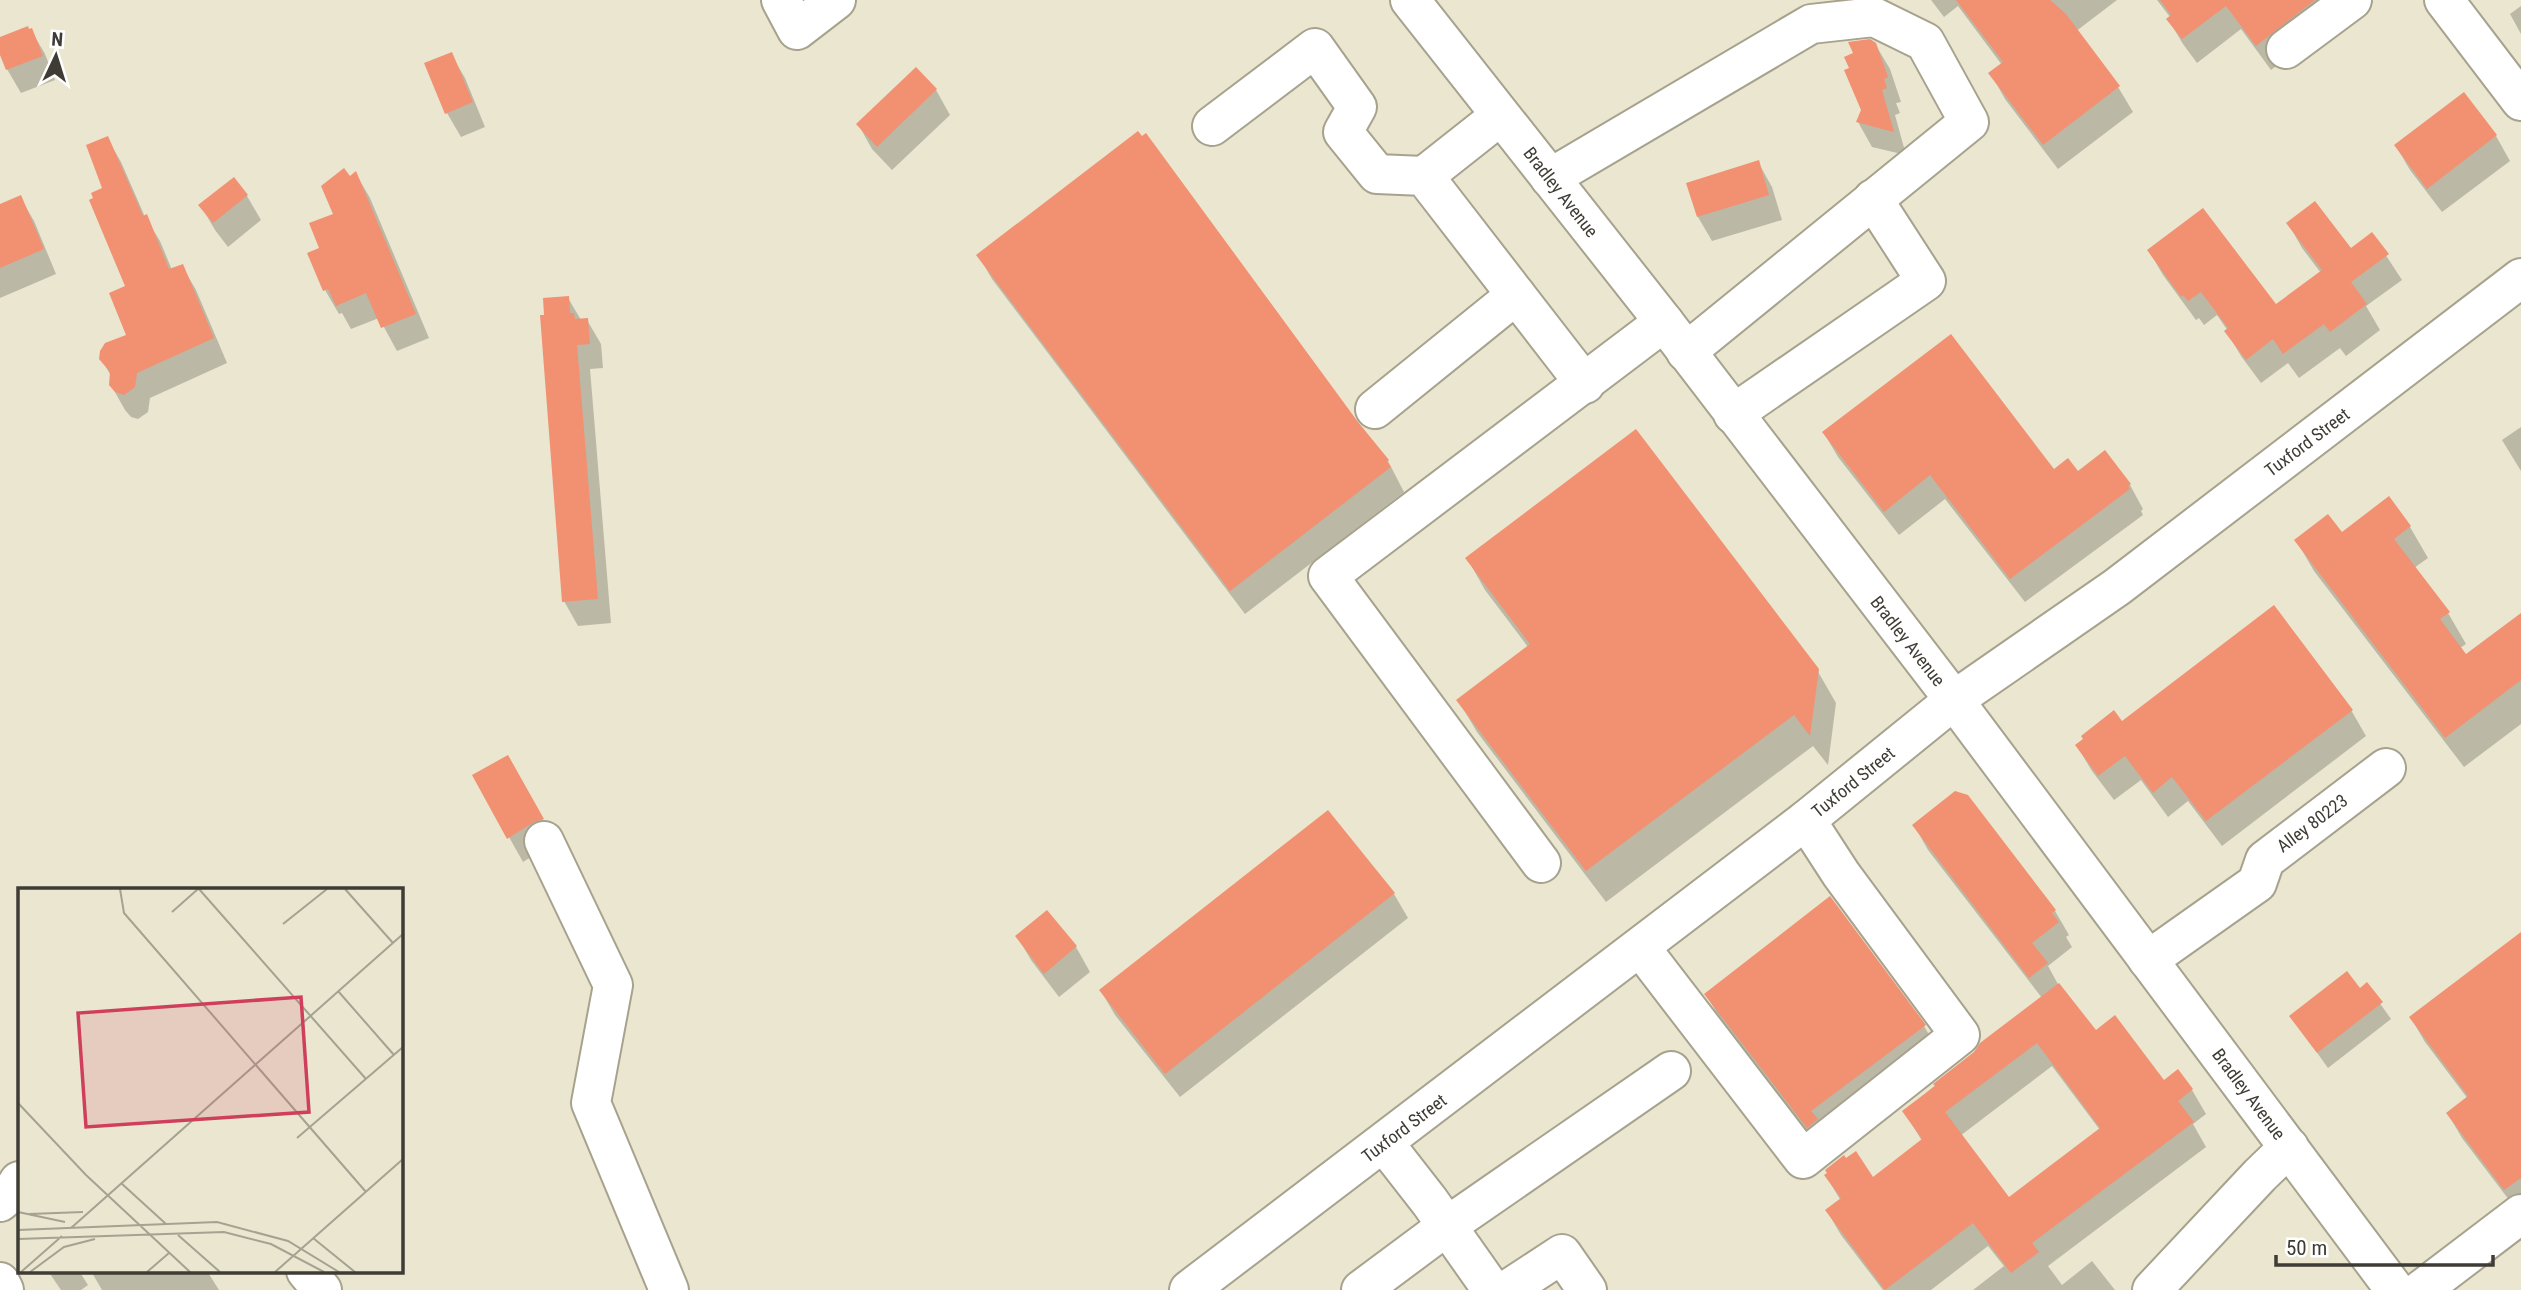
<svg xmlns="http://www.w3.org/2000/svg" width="2521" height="1290" viewBox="0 0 2521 1290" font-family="'Roboto Condensed',sans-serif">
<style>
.shadow{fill:#0003;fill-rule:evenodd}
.building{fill:#f29072;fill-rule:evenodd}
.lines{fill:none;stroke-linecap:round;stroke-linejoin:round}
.minor-casing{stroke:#a6a28d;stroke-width:42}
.major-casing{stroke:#a6a28d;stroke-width:42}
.minor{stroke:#fff;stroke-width:38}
.major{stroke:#fff;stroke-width:38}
.labels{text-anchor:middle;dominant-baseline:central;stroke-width:6;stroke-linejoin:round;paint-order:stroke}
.street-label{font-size:18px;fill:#3e3c34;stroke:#fff}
.inset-road{fill:none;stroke:#a5a292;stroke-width:2}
.view{fill:#cf3f5c;fill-opacity:0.15;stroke:#cf3f5c;stroke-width:3.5}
.inset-edge{fill:none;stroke:#3e3c34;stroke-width:3.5}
</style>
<rect width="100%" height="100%" fill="#eae6d0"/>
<g class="shadow">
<path d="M1931,0h186l-42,32 43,55 15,25 -75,57 -53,-70 -14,-25 11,-9 -44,-59 -14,11z"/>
<path d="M2157,0h185l6,11 -77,59 -30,-41 -44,34 -14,-19 -15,-25 2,-2z"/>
<path d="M2521,6v28l-11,-20z"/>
<path d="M31,30l14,24 10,26 -34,13 -14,-24 -7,-19v-11z"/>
<path d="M1875,44l15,25 11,33 -5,1 4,10 -5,2 11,40 -34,-8 -14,-25 4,-12 -11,-41z"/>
<path d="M451,54l14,24 20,49 -24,10 -14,-24z"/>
<path d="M916,69l20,21 14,25 -58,55 -20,-21 -14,-25z"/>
<path d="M2464,94l32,42 14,25 -68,51 -32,-42 -14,-24z"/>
<path d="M107,138l14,24 24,55 15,24 12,29 10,-4 14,24 31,73 -77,35 -2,14 -10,7 -7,-2 -6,-7 -14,-25v-9l-10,-18 28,-22 -2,-49 -23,-98z"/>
<path d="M1758,162l14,25 10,33 -70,21 -14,-24 -10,-33z"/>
<path d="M356,174l14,24 59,140 -32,13 -18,-33 -28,11 -9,-16 -3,1 -14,-24 -3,-41 28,-71z"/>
<path d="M233,179l14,17 14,24 -33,27 -13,-17 -14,-24z"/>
<path d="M20,197l14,24 22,53 -56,24v-92z"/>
<path d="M2288,223l63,28 21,-17 30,46 -36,26 14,24 -34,26 -6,-8 -41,30 -11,-15 -27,20 -20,-27 -14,-24 1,-1 -11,-16 -13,10 -5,-7 -3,2 -33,-45 -14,-24 127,56 45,-34 -19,-25z"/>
<path d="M978,255l378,168 32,38 16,31 -159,122 -253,-335z"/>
<path d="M568,298l13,22h6l14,24 2,24 -13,1 21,254 -33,3 -14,-25z"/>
<path d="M2521,427v44l-19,-31z"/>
<path d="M1824,433l254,40 27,-20 25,32 13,24 -2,2 2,4 -118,87 -80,-103 -46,36 -61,-78z"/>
<path d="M2388,499l22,28 18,31 -14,10 34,45 18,31 -6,4 6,8 55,-41v109l-57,43 -150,-196 -18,-31 45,-6z"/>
<path d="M1467,558l350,112 19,33 -8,62 -15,-19 -207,156 -129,-170 -19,-32 70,-53 -43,-57z"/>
<path d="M2351,710l15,26 -144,110 -34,-45 -20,16 -27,-37 -27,20 -22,-29 -15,-25 45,-23z"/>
<path d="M474,775l48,6 34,63 -8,2 -25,16z"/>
<path d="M1327,812l67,82 14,24 -228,179 -65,-82 -14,-24z"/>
<path d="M1914,825l141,86 14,24 -3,2 6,10 -24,19 11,20 37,46 68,50 28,8 14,24 -13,10 13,23 -158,119 14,19 30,-24 23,29h-142l31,-24 -16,-20 -57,44h-48l-42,-55 -14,-24 14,-10 -15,-25 47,3 49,-38 -18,-30 138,-113 -114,-148zM2052,1066l48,64 -91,70 -49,-64z"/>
<path d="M1047,912l29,35 14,25 -31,25 -28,-37 -14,-24z"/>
<path d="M2521,934v278l-2,1 -57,-75 -14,-24 20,-15 -43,-57 -14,-24z"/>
<path d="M2367,985l24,34 -63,49 -37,-52 68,-26z"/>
<path d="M1706,994l218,32 14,24 -116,101 -102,-132z"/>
<path d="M48,1271h31l9,14 -7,5h-20z"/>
<path d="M91,1271h116l12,19h-117z"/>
</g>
<g class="building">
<path d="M1956,0h94l16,14 54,72 -77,59 -55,-72 15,-11z"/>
<path d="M2160,0h155l-59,46 -30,-40 -44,33 -16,-20 5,-4z"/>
<path d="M28,26l1,3 3,-1 11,28 -37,14 -6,-15v-18z"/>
<path d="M1870,39l6,4 12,34 -4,2 3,9 -5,2 12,42 -38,-10 5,-12 -17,-40 5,-2 -5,-11 9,-4 -5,-11z"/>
<path d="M452,52l21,50 -28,12 -21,-51z"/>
<path d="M916,67l21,22 -60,58 -21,-23z"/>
<path d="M2464,92l33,43 -70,54 -33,-44z"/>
<path d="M1138,131l4,5 4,-3 212,289 31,38 -2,2 4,5 -161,124 -254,-336z"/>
<path d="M108,136l35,80 4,-2 22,55 14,-5 31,74 -77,35 -2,14 -11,8 -9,-3 -6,-7 1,-13 -11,-13 1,-8 5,-8 21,-8 -17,-42 16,-7 -36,-86 4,-2 -2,-5 11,-5 -16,-43z"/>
<path d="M1759,160l10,35 -72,22 -11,-34z"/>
<path d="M344,168l6,8 6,-5 60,143 -35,14 -15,-35 -30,13 -8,-17 -5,2 -16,-38 12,-5 -10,-25 24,-9 -12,-28z"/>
<path d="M234,177l14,18 -35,28 -15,-18z"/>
<path d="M21,195l23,54 -44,19v-64z"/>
<path d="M2315,201l36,47 21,-16 17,22 -38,28 16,22 -37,28 -6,-8 -41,30 -10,-15 -27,21 -22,-29 4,-3 -27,-36 -13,9 -5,-6 -2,2 -34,-47 56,-42 73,96 46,-34 -36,-47z"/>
<path d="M569,296l1,17h4l1,6 13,-1 2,26 -13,1 21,254 -36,3 -22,-287h4l-1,-17z"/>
<path d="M1951,334l103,135 14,-11 10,13 27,-21 26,34 -3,2 2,3 -120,90 -80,-104 -46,37 -62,-80z"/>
<path d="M1636,429l183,240 -9,67 -16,-21 -208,156 -130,-171 74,-56 -65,-86z"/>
<path d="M2389,496l22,30 -17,13 56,73 -10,7 26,35 55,-41v67l-76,58 -151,-198 34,-26 14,18z"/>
<path d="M2274,605l79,105 -147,111 -34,-44 -19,16 -28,-37 -27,20 -23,-31 8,-6 -2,-3 33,-26 8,11z"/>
<path d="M508,755l36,64 -10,3 -27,17 -35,-64z"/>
<path d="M1955,791l13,4 88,115 -4,3 7,9 -27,21 16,20 -19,15 -117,-153z"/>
<path d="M1328,810l67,83 -230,181 -66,-84z"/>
<path d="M1830,896l96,129 -115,86 7,8 -11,9 -103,-134z"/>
<path d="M1047,910l30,36 -33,28 -29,-38z"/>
<path d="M2521,932v246l-17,12 -58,-77 22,-17 -59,-79z"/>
<path d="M2347,971l13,17 7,-6 16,20 -66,51 -28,-37z"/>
<path d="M2059,983l37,47 19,-15 49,65 14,-11 15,20 -15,12 16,21 -162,121 7,9 -28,21 -38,-50 -88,67 -60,-80 16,-12 -17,-23 3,-2 -2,-3 19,-15 2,3 10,-7 17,26 49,-38 -20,-28 33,-25 -2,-2 41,-32 6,-9zM2037,1043l63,85 -91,69 -64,-85z"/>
</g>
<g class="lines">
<g class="minor-casing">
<g id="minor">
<path d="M781,0l16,30 39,-30"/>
<path d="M1410,0l254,322 290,378 441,590"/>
<path d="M2444,0l77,101"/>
<path d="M2286,49l66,-49"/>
<path d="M1212,126l103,-78 42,59 -14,25 34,42 47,2 161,208"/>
<path d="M1424,176l76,-60"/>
<path d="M1550,178l261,-154 63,-7 51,25 44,80 -283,230"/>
<path d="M1375,409l141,-114"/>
<path d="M1733,414l193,-133 -53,-82"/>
<path d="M544,841l69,144 -22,118 78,187"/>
<path d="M1541,863l-213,-287 336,-254"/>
<path d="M1640,947l163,212 157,-124 -119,-161 -35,-54"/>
<path d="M2148,960l109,-77 8,-23 121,-92"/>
<path d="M1384,1143l46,59 62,88"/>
<path d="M0,1202l12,-10 7,-11"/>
<path d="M306,1271l16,19"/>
<path d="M0,1282l4,8"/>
<path d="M1361,1290l86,-64 224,-155"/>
<path d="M1507,1290l55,-36 25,36"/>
<path d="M2152,1290l108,-115 29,-28"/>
<path d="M2421,1290l100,-76"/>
</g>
</g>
<g class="major-casing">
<path id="major" d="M1189,1290l617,-470 148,-120 163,-113 404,-309"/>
</g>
<use href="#minor" class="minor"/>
<use href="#major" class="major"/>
</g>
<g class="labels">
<g class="street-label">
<text transform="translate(1561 192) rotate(52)">Bradley Avenue</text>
<text transform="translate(2307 442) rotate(-37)">Tuxford Street</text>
<text transform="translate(1908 641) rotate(52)">Bradley Avenue</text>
<text transform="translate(1853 782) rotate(-39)">Tuxford Street</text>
<text transform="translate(2312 823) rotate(-37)">Alley 80223</text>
<text transform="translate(2249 1094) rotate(53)">Bradley Avenue</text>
<text transform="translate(1404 1128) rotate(-37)">Tuxford Street</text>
</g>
</g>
<g transform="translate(18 888)">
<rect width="385" height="385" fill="#eae6d0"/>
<path class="inset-road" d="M102,1l4,24 242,279M181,1l167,190M327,1l48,54M154,24l26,-23M265,36l44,-35M320,103l56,64M0,215l68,72 104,97M279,250l106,-91M103,295l45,41M0,324l47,10M11,326l54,-2M53,340l332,-294M0,342l199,-8 71,19 51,31M160,347l42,37M295,350l42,34M0,351l206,-7 47,12 53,28M3,384l41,-36M12,384l34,-25 31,-8M129,384l22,-19M257,384l128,-113"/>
<path class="view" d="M283,109l8,115 -223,15 -8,-114z"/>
<rect width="385" height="385" class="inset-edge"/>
</g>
<g transform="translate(56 56) rotate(4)" stroke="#ffffff" stroke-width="5" paint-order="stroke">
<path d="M0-5L12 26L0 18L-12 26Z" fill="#3e3c34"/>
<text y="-10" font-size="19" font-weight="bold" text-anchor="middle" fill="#3e3c34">N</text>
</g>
<path d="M2276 1255v10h217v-10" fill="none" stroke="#3e3c34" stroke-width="3.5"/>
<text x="2286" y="1255" font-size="21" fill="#3e3c34" stroke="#ffffff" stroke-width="5" paint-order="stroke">50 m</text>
</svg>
